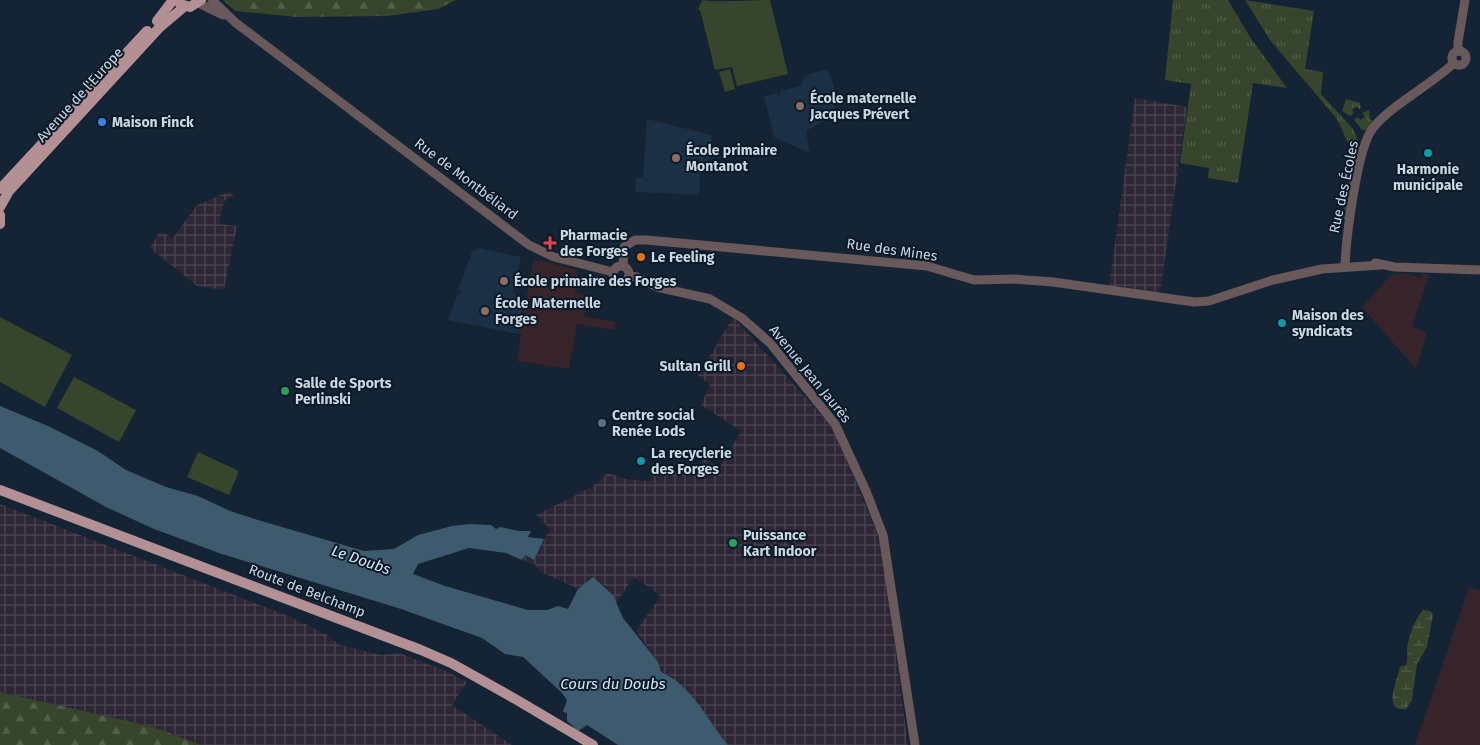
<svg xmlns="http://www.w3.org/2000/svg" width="1480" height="745" viewBox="0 0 1480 745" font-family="'Fira Sans',sans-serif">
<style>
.commercial{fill:#36242a}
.industrial{fill:url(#industrial-grid)}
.built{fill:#1b3044}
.grass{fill:url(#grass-tufts)}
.forest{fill:url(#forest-firs)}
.wetland{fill:url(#wetland-marsh)}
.green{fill:#36452b}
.water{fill:#3d5a6f}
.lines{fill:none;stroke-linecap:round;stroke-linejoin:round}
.tertiary{stroke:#6a595b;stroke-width:9}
.primary{stroke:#b29093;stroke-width:10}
.education-dot{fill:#8d6e63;stroke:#0a1a29;stroke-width:2}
.shop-dot{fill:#3f7fe0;stroke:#0a1a29;stroke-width:2}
.culture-dot{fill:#0f9aa8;stroke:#0a1a29;stroke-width:2}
.health-dot{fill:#e0444e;stroke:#0a1a29;stroke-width:2}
.food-dot{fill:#e8710a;stroke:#0a1a29;stroke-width:2}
.leisure-dot{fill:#2e9e5b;stroke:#0a1a29;stroke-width:2}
.service-dot{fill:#5c6f8a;stroke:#0a1a29;stroke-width:2}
.labels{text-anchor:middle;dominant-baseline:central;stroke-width:4;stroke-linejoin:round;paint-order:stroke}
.street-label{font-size:14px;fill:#ccd7e1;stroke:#0a1a29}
.poi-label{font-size:14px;font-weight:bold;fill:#ccd7e1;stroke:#0a1a29;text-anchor:start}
.water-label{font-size:15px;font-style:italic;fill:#d3e8f8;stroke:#0a1a29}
</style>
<defs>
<pattern id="industrial-grid" width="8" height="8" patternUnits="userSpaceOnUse" patternTransform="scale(1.25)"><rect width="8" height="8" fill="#2e2635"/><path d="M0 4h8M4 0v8" fill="none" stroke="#4b4552"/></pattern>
<pattern id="grass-tufts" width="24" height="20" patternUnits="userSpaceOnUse" patternTransform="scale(1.25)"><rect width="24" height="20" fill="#36452b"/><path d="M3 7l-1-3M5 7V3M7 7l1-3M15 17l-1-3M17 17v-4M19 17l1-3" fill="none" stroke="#525f49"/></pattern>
<pattern id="forest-firs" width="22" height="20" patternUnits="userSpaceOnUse" patternTransform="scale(1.25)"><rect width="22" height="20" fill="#36452b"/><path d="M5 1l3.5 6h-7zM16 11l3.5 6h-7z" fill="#525f49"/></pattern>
<pattern id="wetland-marsh" width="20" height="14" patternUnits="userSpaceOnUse" patternTransform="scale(1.25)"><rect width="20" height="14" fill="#36452b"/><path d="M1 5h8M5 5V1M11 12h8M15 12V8" fill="none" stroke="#525f49"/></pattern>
</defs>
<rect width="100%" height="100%" fill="#142434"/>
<g class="commercial">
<path d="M534,259l44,11 -3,22 14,4 -5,20 31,6 -1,8 -37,-6 -8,45 -52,-8 4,-26 -2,-1z"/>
<path d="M1406,273l14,5 2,-5 7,2 -17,52 15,5 -11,37 -54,-62 29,-32z"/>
<path d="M1469,587l11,3v155h-65z"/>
</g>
<g class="industrial">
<path d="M1135,98l52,9 -27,186 -51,-6z"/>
<path d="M231,191l2,6 -9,4 -5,23 18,2 -13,64 -27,-4 -47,-38 10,-17 13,7 24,-33z"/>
<path d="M733,317l101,112 47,114 27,202h-180l-57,-69 -10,-4 -3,-10 -22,-31 25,-35 -27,-19 -18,26 -3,-8 -9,-10 -23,1 -3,3 -39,-18 -3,-6 -14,-5 3,-5 9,5 16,-31 -14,-14 56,-28 16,-14 18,6 25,2 1,-11 40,5 12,-17 16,9 21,-36 -40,-26 9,-21 -12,-8z"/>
<path d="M0,504l291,113 36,18 13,10 42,10 17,-2 47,18 21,11 -15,23 60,40h-311l-47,-18 -154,-35z"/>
</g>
<g class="built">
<path d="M827,69l7,16v30l-28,16 4,22 -36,-16 -10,-41 12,-3 4,3v-5l21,-5 3,-10z"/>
<path d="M647,119l65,16 -4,36h-8l-1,24 -64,-3 1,-15h7z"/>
<path d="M479,248l42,9 -8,36 3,1 -1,3 12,2 -8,35 -71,-14 10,-26h3l1,-3 -4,-1 14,-38z"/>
</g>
<g class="grass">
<path d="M1173,0h55l22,37 37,51 -34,-5 -15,100 -30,-5 1,-10 -29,-5 11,-79 -26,-4z"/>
<path d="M1245,0l69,11 -9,58 18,3 -2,22 32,35 6,13 -10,3 -12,-26 -67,-79z"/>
<path d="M1346,99l14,4 1,5 -2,1 -3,-3 -4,4 2,3 -4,3 -8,-5z"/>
<path d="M1369,110l1,9 4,4 -7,7h-5l-8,-10 3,-3 4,3 4,-4 -3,-3z"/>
<path d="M1357,146h2l-13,74 -3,-2 8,-49 -1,-22z"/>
</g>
<g class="forest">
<path d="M223,0h233l-18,9 -51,7 -90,1 -62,-6z"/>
<path d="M0,692l154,35 47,18h-201z"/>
</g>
<path class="wetland" d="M1423,610l7,1 3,4 -6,32 -10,17 -5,36 -6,9c-24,4 -9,-29 -6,-42l6,-2c2,-6 1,-11 1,-17 2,-13 7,-27 16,-38z"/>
<g class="green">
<path d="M702,0c12,3 52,0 68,0l18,74 -51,12 -5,-19 -17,3 -15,-60h-2z"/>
<path d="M730,69l5,20 -10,3 -6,-20z"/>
<path d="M0,317l72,38 -27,52 -45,-25z"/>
<path d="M74,377l62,33 -17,32 -62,-34z"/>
<path d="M198,452l41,19 -10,24 -42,-18z"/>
</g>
<path class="water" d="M0,406l48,20 50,25 28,19 40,17 32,9 32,15 28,9 106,31 30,-2 24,-14 34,-9 18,-2 21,1 5,4 4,-2 19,4h12l-3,6 16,2 -10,21 -9,-5 -3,5 -16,-7 -37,-5 -51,16 -5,10 32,12 83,24h19l11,-4 10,3 10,-20 15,-12 20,18 10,23 35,44 3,10c31,13 46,48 67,73h-110l-31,-20 -9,6 -11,-10v-8l-4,-1 4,-12 -6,-8 -38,-35 -18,-3 -23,-16 -81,-29 -182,-56 -65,-24 -48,-22 -106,-59z"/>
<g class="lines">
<g class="tertiary">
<path d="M212,0l24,23 45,34 248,188 25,12 59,15"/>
<path d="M198,3l25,12"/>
<path d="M1458,51v-9l7,-42"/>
<circle cx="1459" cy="58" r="7"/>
<path d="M1375,263l20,4 85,3"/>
<circle cx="621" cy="274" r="8"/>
<path d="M623,266l1,-19 11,-7h12l280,26 47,14 39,-1 40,3 141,20 15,-1 64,-21 49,-11 59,-4"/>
<path d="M1345,266c1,-27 12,-119 28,-138 18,-23 58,-43 81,-65"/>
<path d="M629,276l8,1 20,10 53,12 32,19 28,25 65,81 31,67 17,44 32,210"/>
</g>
<g class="primary">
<path d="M180,4l10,3 11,-7"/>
<path d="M157,21l16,-21"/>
<path d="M0,189l147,-158"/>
<path d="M0,207l9,-16 150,-163 26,-22"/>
<path d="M0,215v9"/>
<path d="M0,490l421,160 30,13 66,37 76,45"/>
</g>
</g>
<g class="education-dot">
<circle cx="800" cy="106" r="5"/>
<circle cx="676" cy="158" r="5"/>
<circle cx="504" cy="281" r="5"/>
<circle cx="485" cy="311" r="5"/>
</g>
<circle class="shop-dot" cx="102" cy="122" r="5"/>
<g class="culture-dot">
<circle cx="1428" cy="153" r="5"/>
<circle cx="1282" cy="323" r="5"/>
<circle cx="641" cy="461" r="5"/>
</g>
<path class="health-dot" d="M547.5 235.5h5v5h5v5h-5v5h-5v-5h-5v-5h5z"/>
<g class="food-dot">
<circle cx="641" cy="257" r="5"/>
<circle cx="741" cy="366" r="5"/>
</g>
<g class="leisure-dot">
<circle cx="285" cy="391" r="5"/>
<circle cx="733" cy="543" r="5"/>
</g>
<circle class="service-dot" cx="602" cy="423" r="5"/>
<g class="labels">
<g class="street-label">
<text transform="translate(80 95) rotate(-48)">Avenue de l'Europe</text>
<text transform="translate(466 179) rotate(37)">Rue de Montbéliard</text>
<text transform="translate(1344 187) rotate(-78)">Rue des Écoles</text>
<text transform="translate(892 250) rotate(8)">Rue des Mines</text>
<text transform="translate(810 374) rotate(51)">Avenue Jean Jaurès</text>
<text transform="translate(307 591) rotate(21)">Route de Belchamp</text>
</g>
<g class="poi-label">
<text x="810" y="98">École maternelle<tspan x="810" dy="16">Jacques Prévert</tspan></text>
<text x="112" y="122">Maison Finck</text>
<text x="686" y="150">École primaire<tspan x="686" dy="16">Montanot</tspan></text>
<text x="1428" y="169" text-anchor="middle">Harmonie<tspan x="1428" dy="16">municipale</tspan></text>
<text x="560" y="235">Pharmacie<tspan x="560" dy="16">des Forges</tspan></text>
<text x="651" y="257">Le Feeling</text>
<text x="514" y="281">École primaire des Forges</text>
<text x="495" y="303">École Maternelle<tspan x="495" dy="16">Forges</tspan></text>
<text x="1292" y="315">Maison des<tspan x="1292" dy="16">syndicats</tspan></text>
<text x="731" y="366" text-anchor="end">Sultan Grill</text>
<text x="295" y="383">Salle de Sports<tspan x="295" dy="16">Perlinski</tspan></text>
<text x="612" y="415">Centre social<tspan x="612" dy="16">Renée Lods</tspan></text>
<text x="651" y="453">La recyclerie<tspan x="651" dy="16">des Forges</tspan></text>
<text x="743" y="535">Puissance<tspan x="743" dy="16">Kart Indoor</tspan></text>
</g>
<g class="water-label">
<text transform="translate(361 560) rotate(19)">Le Doubs</text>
<text x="613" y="684">Cours du Doubs</text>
</g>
</g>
</svg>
